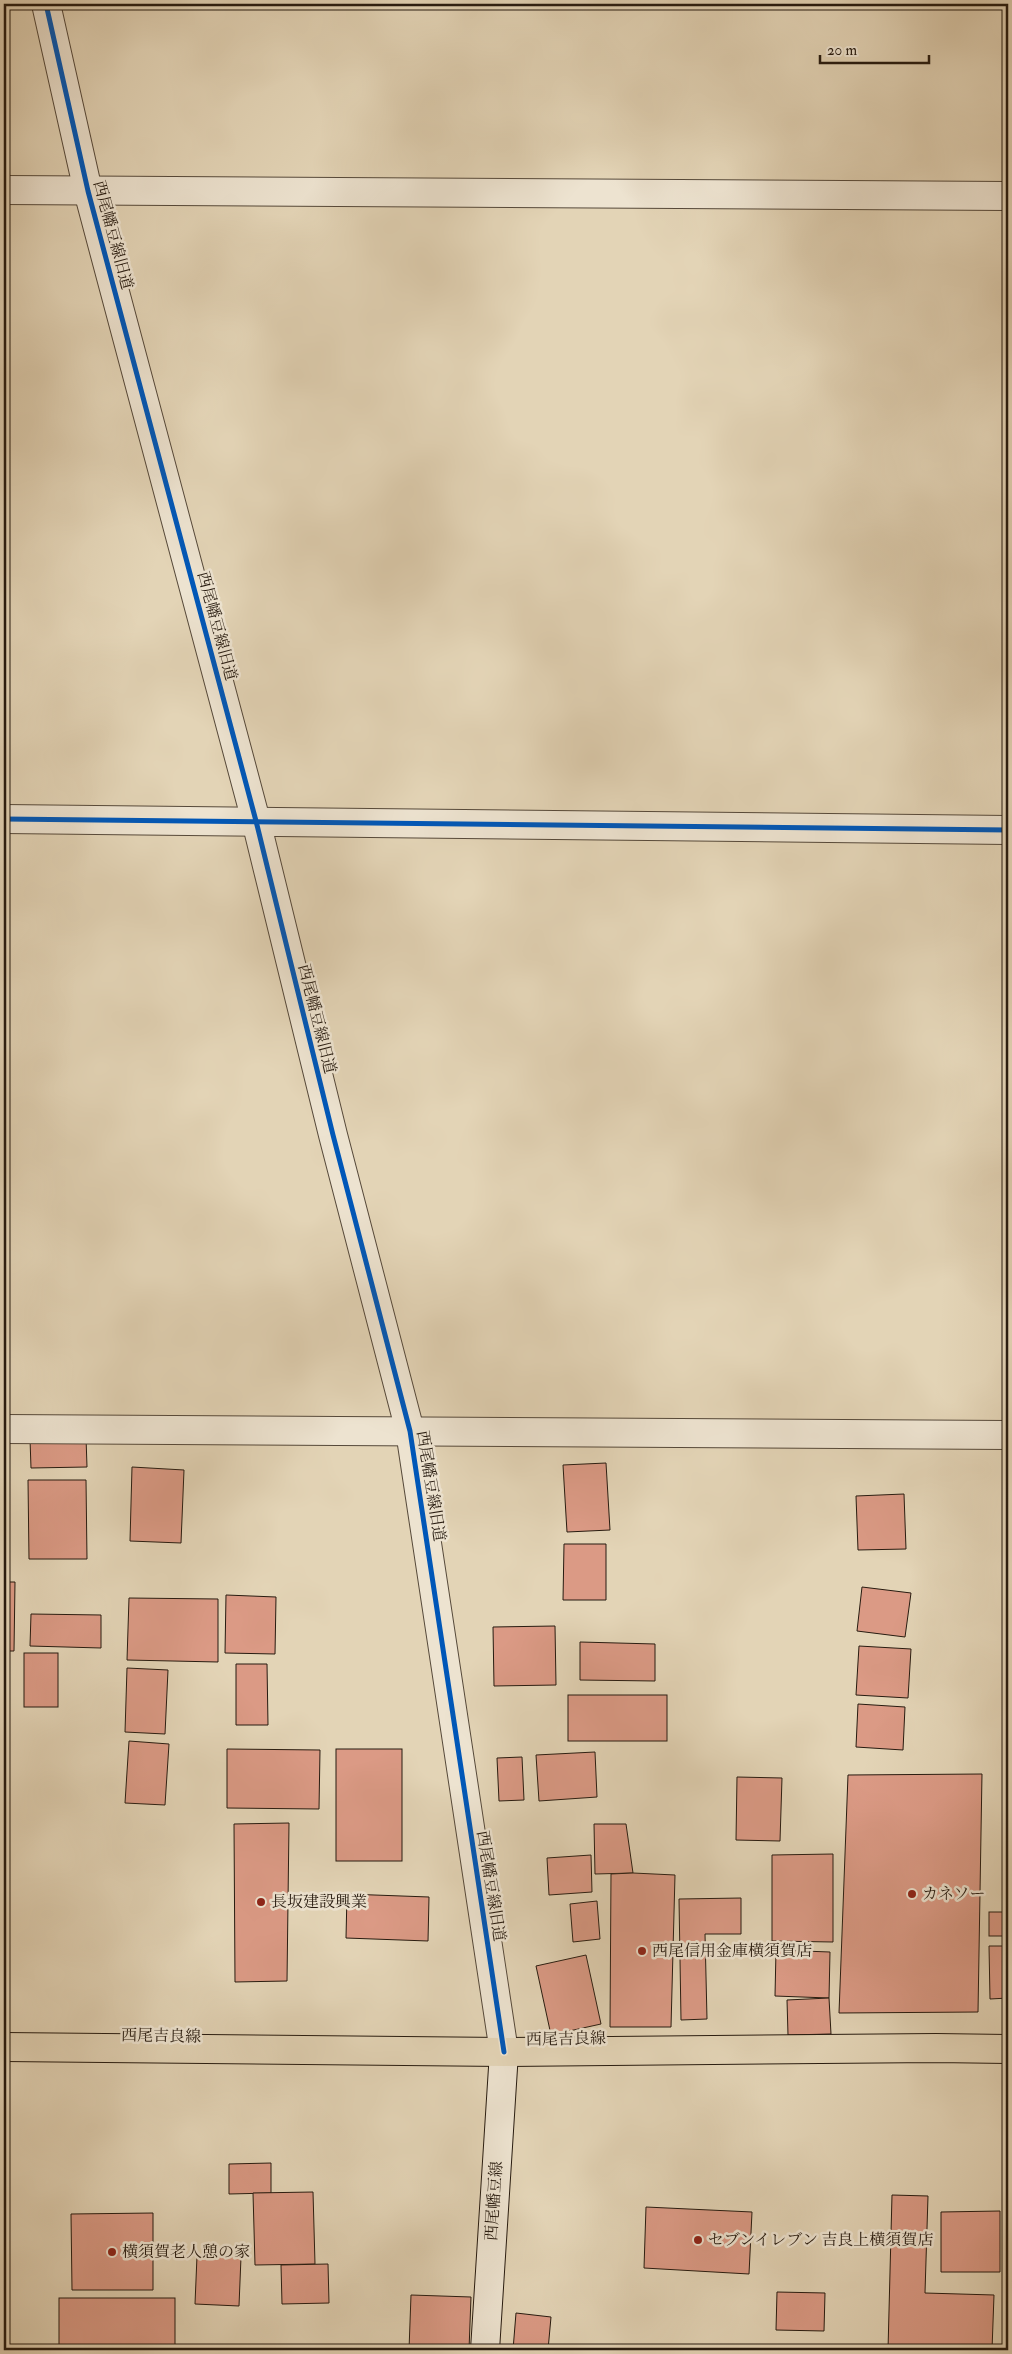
<svg xmlns="http://www.w3.org/2000/svg" width="1012" height="2354" viewBox="0 0 1012 2354" font-family="'IM FELL Double Pica','Noto Serif JP',serif">
<style>
.building{fill:#db9a85;stroke:#271b10}
.lines{fill:none;stroke-linecap:round;stroke-linejoin:round}
.minor-casing{stroke:#56493a;stroke-width:30}
.tertiary-casing{stroke:#56493a;stroke-width:30}
.secondary-casing{stroke:#271b10;stroke-width:30}
.primary-casing{stroke:#271b10;stroke-width:30}
.minor{stroke:#ede3d0;stroke-width:28}
.tertiary{stroke:#ede3d0;stroke-width:28}
.secondary{stroke:#ede3d0;stroke-width:28}
.primary{stroke:#e3d4b6;stroke-width:28}
.cycleway-casing{stroke:#ede3d0;stroke-width:8}
.cycleway{stroke:#0057b8;stroke-width:5}
.poi-dot{fill:#8f2418;stroke:#ede3d0;stroke-width:2}
.labels{text-anchor:middle;dominant-baseline:central;stroke-width:5;stroke-linejoin:round;paint-order:stroke}
.street-label{font-size:16px;fill:#271b10;stroke:#ede3d0}
.poi-label{font-size:16px;fill:#271b10;stroke:#ede3d0;text-anchor:start}
</style>
<rect width="100%" height="100%" fill="#e3d4b6"/>
<filter id="stains"><feTurbulence type="fractalNoise" baseFrequency=".004" numOctaves="4"/><feColorMatrix values="0 0 0 0 .2 0 0 0 0 .09 0 0 0 0 .02 0 0 0 .5 -.17"/></filter>
<radialGradient id="worn" r=".72"><stop offset=".6" stop-color="#630" stop-opacity="0"/><stop offset="1" stop-color="#630" stop-opacity=".3"/></radialGradient>
<g class="building">
<path d="M86,1437l1,30 -56,1 -1,-29z"/>
<path d="M606,1463l4,67 -43,2 -4,-67z"/>
<path d="M132,1467l52,3 -3,73 -51,-2z"/>
<path d="M28,1480h58l1,79h-58z"/>
<path d="M904,1494l2,55 -48,1 -2,-54z"/>
<path d="M564,1544h42v56h-43z"/>
<path d="M4,1582h11l-1,69h-10z"/>
<path d="M862,1587l49,6 -6,44 -48,-6z"/>
<path d="M226,1595l50,2 -1,57 -50,-1z"/>
<path d="M129,1598l89,1v63l-91,-2z"/>
<path d="M31,1614l70,1v33l-71,-2z"/>
<path d="M555,1626l1,59 -62,1 -1,-59z"/>
<path d="M580,1642l75,2v37l-75,-1z"/>
<path d="M859,1646l52,3 -3,49 -52,-3z"/>
<rect x="24" y="1653" width="34" height="54"/>
<path d="M236,1664h31l1,61h-32z"/>
<path d="M127,1668l41,2 -3,64 -40,-2z"/>
<rect x="568" y="1695" width="99" height="46"/>
<path d="M858,1704l47,3 -2,43 -47,-3z"/>
<path d="M129,1741l40,3 -4,61 -40,-2z"/>
<path d="M227,1749l93,1 -1,59 -92,-1z"/>
<rect x="336" y="1749" width="66" height="112"/>
<path d="M595,1752l2,45 -58,4 -3,-46z"/>
<path d="M522,1757l2,43 -25,1 -2,-43z"/>
<path d="M982,1774l-4,238 -139,1 9,-238z"/>
<path d="M737,1777l45,1 -2,63 -44,-1z"/>
<path d="M289,1823l-2,158 -52,1 -1,-158z"/>
<path d="M594,1824h32l7,49 -38,1z"/>
<path d="M833,1854v88l-61,-1v-86z"/>
<path d="M591,1855l1,37 -43,3 -2,-37z"/>
<path d="M633,1873l42,2 -4,152h-61l1,-153z"/>
<path d="M347,1894l82,3 -1,44 -82,-3z"/>
<path d="M741,1898v36h-36l2,85 -26,1 -2,-121z"/>
<path d="M597,1901l3,38 -27,3 -3,-38z"/>
<rect x="989" y="1912" width="19" height="24"/>
<path d="M989,1946h19v52l-18,1z"/>
<path d="M776,1950l54,2 -1,46 -54,-2z"/>
<path d="M586,1955l15,69 -50,11 -15,-69z"/>
<path d="M829,1998l2,36 -43,1 -1,-35z"/>
<path d="M271,2163v30l-42,1v-30z"/>
<path d="M313,2192l2,72 -60,1 -2,-72z"/>
<path d="M892,2195l36,1 -3,97 69,2 -2,55h-104z"/>
<path d="M646,2207l106,5 -3,62 -105,-6z"/>
<path d="M1000,2211v61h-59v-60z"/>
<path d="M153,2213v77h-81l-1,-76z"/>
<path d="M197,2256l44,1 -2,49 -44,-2z"/>
<path d="M328,2264l1,39 -47,1 -1,-39z"/>
<path d="M777,2292l48,1 -1,38 -48,-1z"/>
<path d="M411,2295l60,2 -2,53h-60z"/>
<rect x="59" y="2298" width="116" height="52"/>
<path d="M516,2313l35,4 -3,33h-35z"/>
<path d="M796,2347l36,2v1h-36z"/>
</g>
<g class="lines">
<g class="minor-casing">
<g id="minor">
<path d="M4,190l1004,6"/>
<path d="M4,819l1004,11"/>
<path d="M4,1429l1004,6"/>
</g>
</g>
<g class="tertiary-casing">
<path id="tertiary" d="M46,4l42,187 168,630 77,314 77,296 94,621"/>
</g>
<g class="secondary-casing">
<path id="secondary" d="M485,2350l19,-298"/>
</g>
<g class="primary-casing">
<path id="primary" d="M4,2047l500,5 432,-4 72,1"/>
</g>
<use href="#minor" class="minor"/>
<use href="#tertiary" class="tertiary"/>
<use href="#secondary" class="secondary"/>
<use href="#primary" class="primary"/>
<g class="cycleway-casing">
<g id="cycleway">
<path d="M46,4l42,187 168,630 77,314 77,296 94,621"/>
<path d="M4,819l1004,11"/>
</g>
</g>
<use href="#cycleway" class="cycleway"/>
</g>
<g class="poi-dot">
<circle cx="912" cy="1894" r="5"/>
<circle cx="261" cy="1902" r="5"/>
<circle cx="642" cy="1951" r="5"/>
<circle cx="698" cy="2240" r="5"/>
<circle cx="112" cy="2252" r="5"/>
</g>
<g class="labels">
<g class="street-label">
<text transform="translate(113 235) rotate(75)">西尾幡豆線旧道</text>
<text transform="translate(217 626) rotate(75)">西尾幡豆線旧道</text>
<text transform="translate(317 1019) rotate(76)">西尾幡豆線旧道</text>
<text transform="translate(431 1486) rotate(81)">西尾幡豆線旧道</text>
<text transform="translate(491 1886) rotate(81)">西尾幡豆線旧道</text>
<text transform="translate(161 2036) rotate(1)">西尾吉良線</text>
<text transform="translate(566 2039) rotate(-1)">西尾吉良線</text>
<text transform="translate(494 2201) rotate(-86)">西尾幡豆線</text>
</g>
<g class="poi-label">
<text x="922" y="1894">カネソー</text>
<text x="271" y="1902">長坂建設興業</text>
<text x="652" y="1951">西尾信用金庫横須賀店</text>
<text x="708" y="2240">セブンイレブン 吉良上横須賀店</text>
<text x="122" y="2252">横須賀老人憩の家</text>
</g>
</g>
<rect width="1012" height="2354" fill="none" stroke="#e3d4b6" stroke-width="20"/>
<rect x="5" y="5" width="1002" height="2344" fill="none" stroke="#271b10" stroke-width="2.5"/>
<rect x="10" y="10" width="992" height="2334" fill="none" stroke="#271b10"/>
<path d="M820 55v8h109v-8" fill="none" stroke="#271b10" stroke-width="2.5"/>
<text x="827" y="55" font-size="15" fill="#271b10" stroke="#ede3d0" stroke-width="4" paint-order="stroke">20 m</text>
<rect width="100%" height="100%" filter="url(#stains)"/>
<rect width="100%" height="100%" fill="url(#worn)"/>
</svg>
